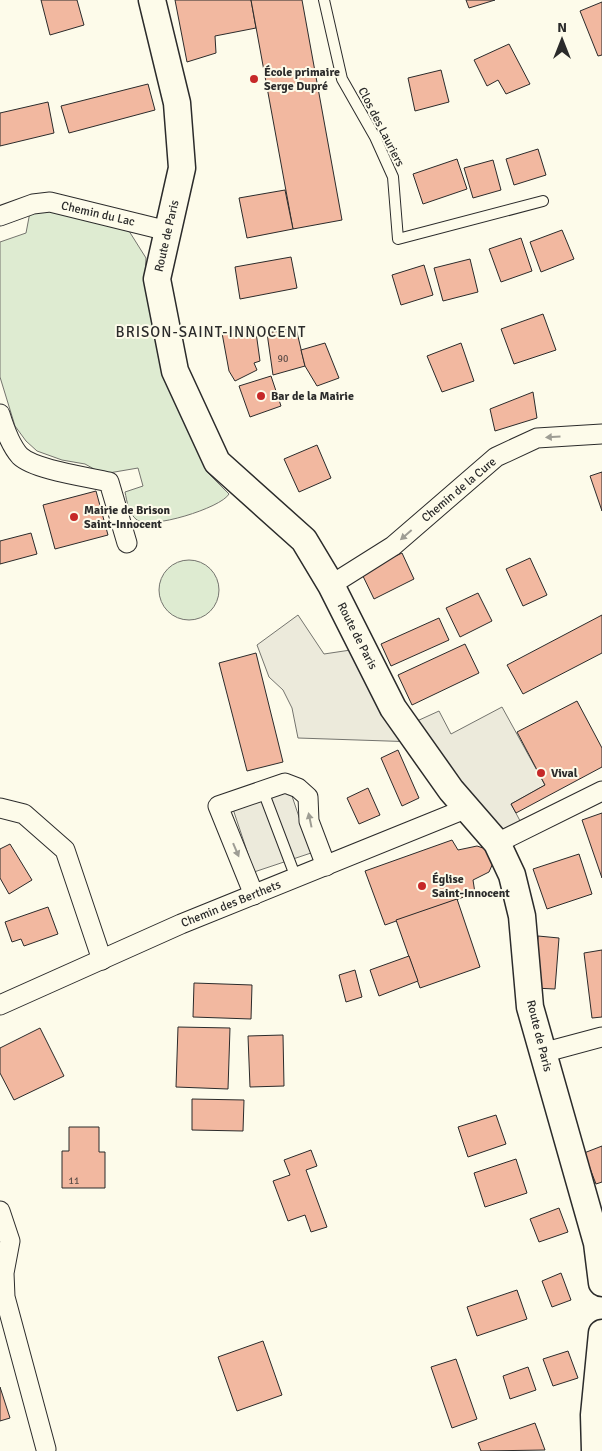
<svg xmlns="http://www.w3.org/2000/svg" width="602" height="1451" viewBox="0 0 602 1451" font-family="Signika,sans-serif">
<style>
.green{fill:#deebd1;stroke:#74746e}
.parking{fill:#eceadb;stroke:#74746e}
.building{fill:#f2b8a0;stroke:#2b2b2b}
.lines{fill:none;stroke-linecap:round;stroke-linejoin:round}
.lane-casing{stroke:#2b2b2b;stroke-width:12}
.street-casing{stroke:#2b2b2b;stroke-width:21}
.secondary-casing{stroke:#2b2b2b;stroke-width:29}
.lane{stroke:#fdfbea;stroke-width:10}
.street{stroke:#fdfbea;stroke-width:19}
.secondary{stroke:#fdfbea;stroke-width:26}
.oneway{fill:#9e9d94}
.poi-dot{fill:#c62828;stroke:#fdfbea;stroke-width:2}
.labels{text-anchor:middle;dominant-baseline:central;stroke-width:4;stroke-linejoin:round;paint-order:stroke}
.number-label{font-size:10px;fill:#5d4e48}
.poi-label{font-size:12px;font-weight:bold;fill:#2b2b2b;stroke:#fdfbea;text-anchor:start}
.street-label{font-size:12px;fill:#2b2b2b;stroke:#fdfbea}
.quarter-label{font-size:15px;letter-spacing:1px;fill:#2b2b2b;stroke:#fdfbea}
</style>
<rect width="100%" height="100%" fill="#fdfbea"/>
<g class="green">
<path d="M40,209l89,22 17,27 -1,20 22,102 40,92 22,22c-8,14 -79,36 -92,26 -9,-7 -10,-19 -12,-28l18,-6 -5,-18 -35,6 -18,-10 -23,-4 -25,-9 -11,-10 -11,-15 -15,-49v-135l26,-9 4,-21z"/>
<circle cx="189" cy="590" r="30"/>
</g>
<g class="parking">
<path d="M298,615l26,39 40,-6 42,78 33,-15 12,23 51,-27 43,78 -34,19 14,26 -28,13 -80,-101 -119,-4 -6,-30 -9,-18 -14,-13 -12,-32z"/>
<path d="M290,790l21,63 -57,19 -21,-63z"/>
</g>
<g class="building">
<path d="M41,0h36l7,25 -34,10z"/>
<path d="M175,0h76l5,28 -41,8 1,17 -29,9z"/>
<path d="M251,0h51l40,220 -49,9z"/>
<path d="M466,0h29l-26,8z"/>
<path d="M602,2v53l-4,1 -18,-45z"/>
<path d="M509,44l21,40 -24,10 -8,-14 -11,6 -13,-26z"/>
<path d="M441,70l8,32 -34,9 -7,-33z"/>
<path d="M148,84l7,26 -86,23 -8,-27z"/>
<path d="M48,102l6,31 -54,13v-33z"/>
<path d="M538,149l8,26 -32,10 -8,-26z"/>
<path d="M457,159l10,30 -44,15 -10,-30z"/>
<path d="M493,160l8,30 -28,8 -9,-30z"/>
<path d="M285,190l8,39 -46,9 -8,-40z"/>
<path d="M562,230l12,29 -33,13 -11,-30z"/>
<path d="M521,238l11,33 -31,11 -12,-33z"/>
<path d="M291,257l6,31 -57,11 -5,-32z"/>
<path d="M470,259l8,33 -35,9 -9,-33z"/>
<path d="M424,265l9,30 -32,10 -9,-30z"/>
<path d="M543,314l13,36 -42,14 -13,-35z"/>
<path d="M255,325l5,36 -6,2 3,7 -22,11 -6,-10 -7,-38z"/>
<path d="M296,328l9,38 -32,9 -6,-42z"/>
<path d="M325,343l14,35 -22,8 -12,-20 -4,-16z"/>
<path d="M461,343l13,38 -32,11 -15,-36z"/>
<path d="M271,376l10,30 -31,11 -11,-31z"/>
<path d="M533,392l4,26 -42,13 -5,-22z"/>
<path d="M317,445l14,33 -32,14 -15,-33z"/>
<path d="M602,472v39l-12,-35z"/>
<path d="M96,491l12,44 -53,14 -12,-44z"/>
<path d="M31,533l6,21 -37,10v-23z"/>
<path d="M402,553l12,26 -40,20 -13,-27z"/>
<path d="M530,558l17,37 -24,11 -17,-37z"/>
<path d="M478,593l14,28 -32,16 -14,-29z"/>
<path d="M602,615v38l-79,41 -16,-29z"/>
<path d="M439,618l10,22 -58,26 -10,-22z"/>
<path d="M465,644l14,29 -67,32 -14,-30z"/>
<path d="M256,653l27,109 -36,9 -28,-108z"/>
<path d="M577,701l25,47v19l-86,46 -5,-9 34,-19 -28,-53z"/>
<path d="M398,750l21,48 -17,8 -21,-48z"/>
<path d="M368,788l12,27 -21,9 -12,-26z"/>
<path d="M602,813v65l-20,-58z"/>
<path d="M452,840l6,10 19,-4 12,4 4,13 -4,9 -16,8 2,13 -90,32 -20,-54z"/>
<path d="M10,844l22,36 -23,14 -9,-16v-29z"/>
<path d="M579,854l13,40 -45,15 -14,-40z"/>
<path d="M457,899l23,68 -60,21 -24,-68z"/>
<path d="M48,907l10,27 -34,12 -3,-7 -9,3 -7,-20z"/>
<path d="M538,936l21,2 -4,51 -21,-1z"/>
<path d="M602,950v67l-10,1 -8,-65z"/>
<path d="M409,956l9,25 -39,15 -9,-26z"/>
<path d="M355,970l7,27 -16,5 -7,-27z"/>
<path d="M194,983l58,2 -1,34 -58,-2z"/>
<path d="M178,1027l52,1 -2,61 -52,-2z"/>
<path d="M40,1028l24,48 -50,24 -14,-27v-25z"/>
<path d="M283,1035l1,51 -34,1 -2,-51z"/>
<path d="M192,1099l52,1 -1,31 -51,-1z"/>
<path d="M496,1115l10,29 -38,13 -10,-30z"/>
<path d="M69,1127h30v25h6v36h-43v-37h7z"/>
<path d="M602,1146v36l-6,2 -12,-31z"/>
<path d="M311,1150l6,16 -11,4 21,57 -16,5 -6,-17 -17,6 -15,-40 17,-6 -6,-15z"/>
<path d="M516,1159l11,34 -42,14 -11,-34z"/>
<path d="M559,1208l9,24 -29,10 -9,-23z"/>
<path d="M561,1273l10,27 -19,7 -10,-26z"/>
<path d="M517,1290l10,29 -50,17 -10,-29z"/>
<path d="M263,1341l19,54 -45,16 -19,-54z"/>
<path d="M568,1351l10,27 -25,8 -10,-27z"/>
<path d="M456,1359l21,60 -25,9 -21,-61z"/>
<path d="M528,1367l8,23 -26,9 -7,-23z"/>
<path d="M0,1387l10,31 -10,3z"/>
<path d="M535,1423l10,27 -64,1 -3,-8z"/>
</g>
<g class="lines">
<g class="lane-casing">
<g id="lane">
<path d="M324,0l18,79 33,58 18,40 5,62 145,-38"/>
<path d="M263,791l33,87"/>
</g>
</g>
<g class="street-casing">
<g id="street">
<path d="M0,216l33,-12 17,-2 118,29"/>
<path d="M0,414c4,13 10,31 20,42 15,14 68,21 89,26l18,61"/>
<path d="M331,585l62,-39 103,-89 41,-19 65,-4"/>
<path d="M0,808l24,6 41,36 37,110"/>
<path d="M497,843l105,-52"/>
<path d="M254,895l-36,-89 67,-23 13,5 10,9 1,24 17,45"/>
<path d="M0,1005l181,-81 284,-115"/>
<path d="M542,1053l60,-16"/>
<path d="M0,1211l10,30 -6,32 1,24 41,152"/>
</g>
</g>
<g class="secondary-casing">
<g id="secondary">
<path d="M152,0l25,103 5,65 -25,111 18,92 42,91 87,78 27,45 62,123 58,82 46,53 15,32 10,41 8,91 67,236 5,40"/>
<path d="M595,1451l-1,-36 8,-82"/>
</g>
</g>
<use href="#lane" class="lane"/>
<use href="#street" class="street"/>
<use href="#secondary" class="secondary"/>
</g>
<defs><path id="oneway-solid" d="M-6-.8H1V-3.2L6.5 0L1 3.2V.8H-6Z" transform="scale(1.25)"/></defs>
<g class="oneway">
<use href="#oneway-solid" transform="translate(553 437) rotate(177)"/>
<use href="#oneway-solid" transform="translate(406 535) rotate(139)"/>
<use href="#oneway-solid" transform="translate(310 820) rotate(-102)"/>
<use href="#oneway-solid" transform="translate(236 850) rotate(67)"/>
</g>
<g class="poi-dot">
<circle cx="254" cy="79" r="5"/>
<circle cx="261" cy="396" r="5"/>
<circle cx="74" cy="517" r="5"/>
<circle cx="541" cy="773" r="5"/>
<circle cx="422" cy="886" r="5"/>
</g>
<g class="labels">
<g class="number-label">
<text x="283" y="359">90</text>
<text x="74" y="1181">11</text>
</g>
<g class="poi-label">
<text x="264" y="72">École primaire<tspan x="264" dy="14">Serge Dupré</tspan></text>
<text x="271" y="396">Bar de la Mairie</text>
<text x="84" y="510">Mairie de Brison<tspan x="84" dy="14">Saint-Innocent</tspan></text>
<text x="551" y="773">Vival</text>
<text x="432" y="879">Église<tspan x="432" dy="14">Saint-Innocent</tspan></text>
</g>
<g class="street-label">
<text transform="translate(381 127) rotate(63)">Clos des Lauriers</text>
<text transform="translate(98 214) rotate(13)">Chemin du Lac</text>
<text transform="translate(167 236) rotate(-77)">Route de Paris</text>
<text transform="translate(459 490) rotate(-40)">Chemin de la Cure</text>
<text transform="translate(357 636) rotate(63)">Route de Paris</text>
<text transform="translate(231 904) rotate(-22)">Chemin des Berthets</text>
<text transform="translate(539 1036) rotate(76)">Route de Paris</text>
</g>
<g class="quarter-label">
<text x="211" y="332">BRISON-SAINT-INNOCENT</text>
</g>
</g>
<g transform="translate(562 40)" stroke="#fdfbea" stroke-width="4" paint-order="stroke">
<path d="M0-4L9 19L0 12L-9 19Z" fill="#2b2b2b"/>
<text y="-8" font-size="14" font-weight="bold" text-anchor="middle" fill="#2b2b2b">N</text>
</g>
</svg>
